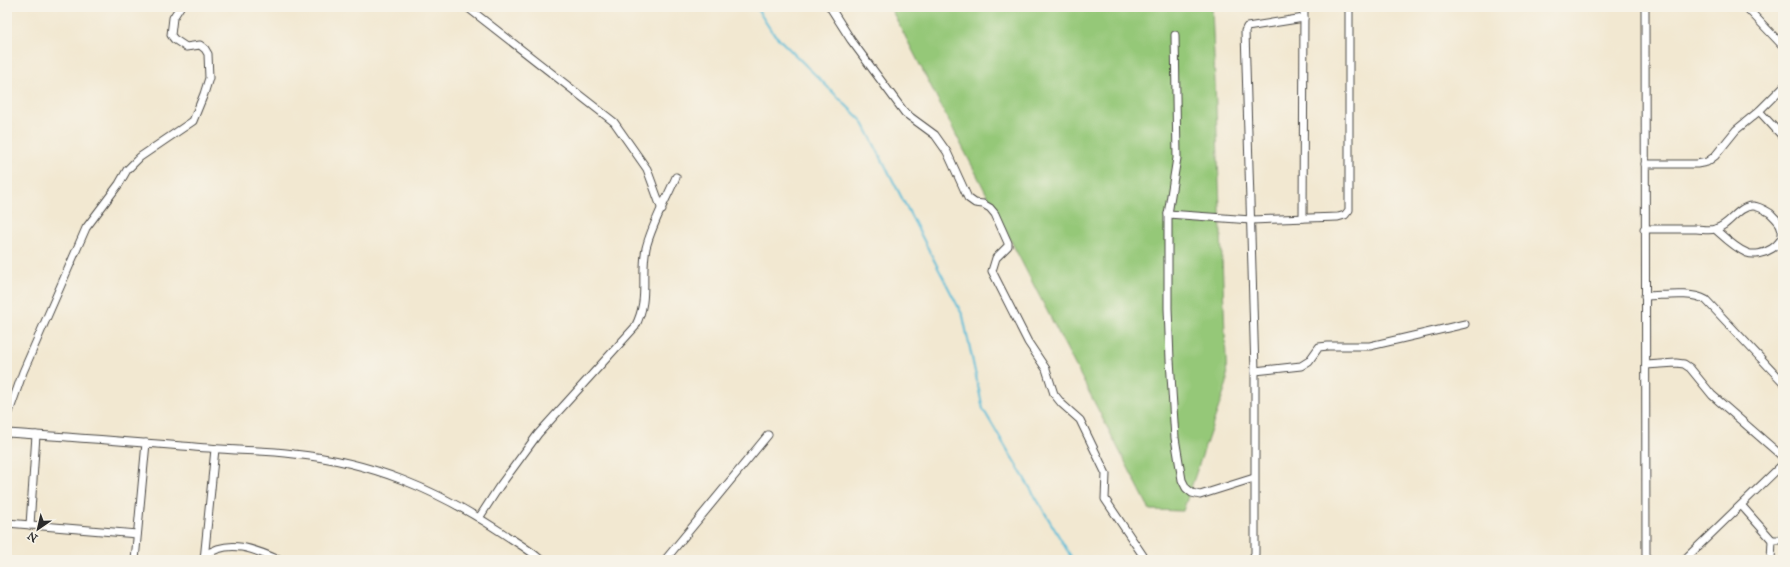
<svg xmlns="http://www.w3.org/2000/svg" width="1790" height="567" viewBox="0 0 1790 567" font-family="'IM FELL Great Primer',serif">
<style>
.green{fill:#95c878;stroke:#607a52}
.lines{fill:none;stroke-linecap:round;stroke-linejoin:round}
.stream{stroke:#5abcd8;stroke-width:2}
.minor-casing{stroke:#494744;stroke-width:9}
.minor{stroke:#fff;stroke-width:7}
</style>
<rect width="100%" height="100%" fill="#f7f3e8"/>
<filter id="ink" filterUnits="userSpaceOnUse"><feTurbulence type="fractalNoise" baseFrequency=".025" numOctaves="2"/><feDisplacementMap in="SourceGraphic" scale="8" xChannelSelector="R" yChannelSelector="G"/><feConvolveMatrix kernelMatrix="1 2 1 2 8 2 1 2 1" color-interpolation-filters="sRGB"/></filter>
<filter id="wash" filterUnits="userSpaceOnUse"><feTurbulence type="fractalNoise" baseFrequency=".012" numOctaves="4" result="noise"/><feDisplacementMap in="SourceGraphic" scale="16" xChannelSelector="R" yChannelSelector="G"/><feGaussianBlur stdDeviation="0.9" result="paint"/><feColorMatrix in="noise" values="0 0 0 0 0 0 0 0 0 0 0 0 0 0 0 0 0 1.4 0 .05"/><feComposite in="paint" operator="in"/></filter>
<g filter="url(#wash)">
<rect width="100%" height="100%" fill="#f2e8d1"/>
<path class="green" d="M890,7h322l15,376 -44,128 -33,-1z"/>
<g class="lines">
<path class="stream" d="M756,7l16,25 90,89 101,195 20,93 90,151"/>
</g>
</g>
<g filter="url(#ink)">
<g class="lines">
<g class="minor-casing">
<g id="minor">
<path d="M467,7l147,115 33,47 15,41"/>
<path d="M830,7l21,33 54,73 30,22 12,17 21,46 7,5 8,1 7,4 5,6 13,29v3l-12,12 -4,13 36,71 18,27 8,25 8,10 18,16 26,54 -1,25 41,61"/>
<path d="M1645,7l1,553"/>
<path d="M1746,7l37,39"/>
<path d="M1175,35l2,123 -9,56v94l2,52 5,78 7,42 4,8 6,5 8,2 54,-17"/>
<path d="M1759,111l24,26"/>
<path d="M1645,164h52l10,-2 8,-6 21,-26 23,-19 24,-24"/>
<path d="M1168,214l83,6 87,-3 7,-2 4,-5v-203"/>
<path d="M1303,218l1,-211"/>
<path d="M1644,229c18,0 35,0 52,0 6,0 13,2 19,0 15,-3 22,-23 38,-23 5,0 12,4 17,7 4,4 10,9 11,14 7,18 -20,31 -34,26 -12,-5 -22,-15 -32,-24"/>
<path d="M1645,296c19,0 45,-5 61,4l77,82"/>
<path d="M1646,365l30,-2 8,1 6,4 22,27 71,62"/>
<path d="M1255,371l46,-5 8,-5 10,-14 9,-1h42l95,-22"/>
<path d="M7,418l16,-46 63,-144 33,-44 8,-14 13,-13 53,-36 11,-27 5,-16 -1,-24 -3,-5 -5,-4 -14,2 -12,-8 -3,-4 2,-17 7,-11"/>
<path d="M7,433c67,4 135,10 202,15 28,3 57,2 85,6 78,8 142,35 207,78 13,9 28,17 40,28"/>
<path d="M1742,506l30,34 -1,20"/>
<path d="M479,518l20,-31 39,-53 97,-107c15,-29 5,-49 11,-79 6,-24 20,-48 30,-71"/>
<path d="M7,523l130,11"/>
<path d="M30,525l6,-90"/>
<path d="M1772,540h11"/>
<path d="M204,556c25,-18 50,-7 75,4"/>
<path d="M135,560l11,-117"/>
<path d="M204,560l11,-111"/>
<path d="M665,560l103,-125"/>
<path d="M1251,560l4,-6v-183l-10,-340 2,-4 57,-9"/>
<path d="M1684,560l99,-96"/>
</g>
</g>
<use href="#minor" class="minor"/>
</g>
</g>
<rect width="1790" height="567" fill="none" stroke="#f7f3e8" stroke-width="24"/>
<g transform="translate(38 529) rotate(214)" stroke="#f7f3e8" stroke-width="3" paint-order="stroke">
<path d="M0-3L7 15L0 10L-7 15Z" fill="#2b2b2b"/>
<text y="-6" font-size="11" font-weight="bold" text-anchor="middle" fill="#2b2b2b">N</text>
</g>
</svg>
